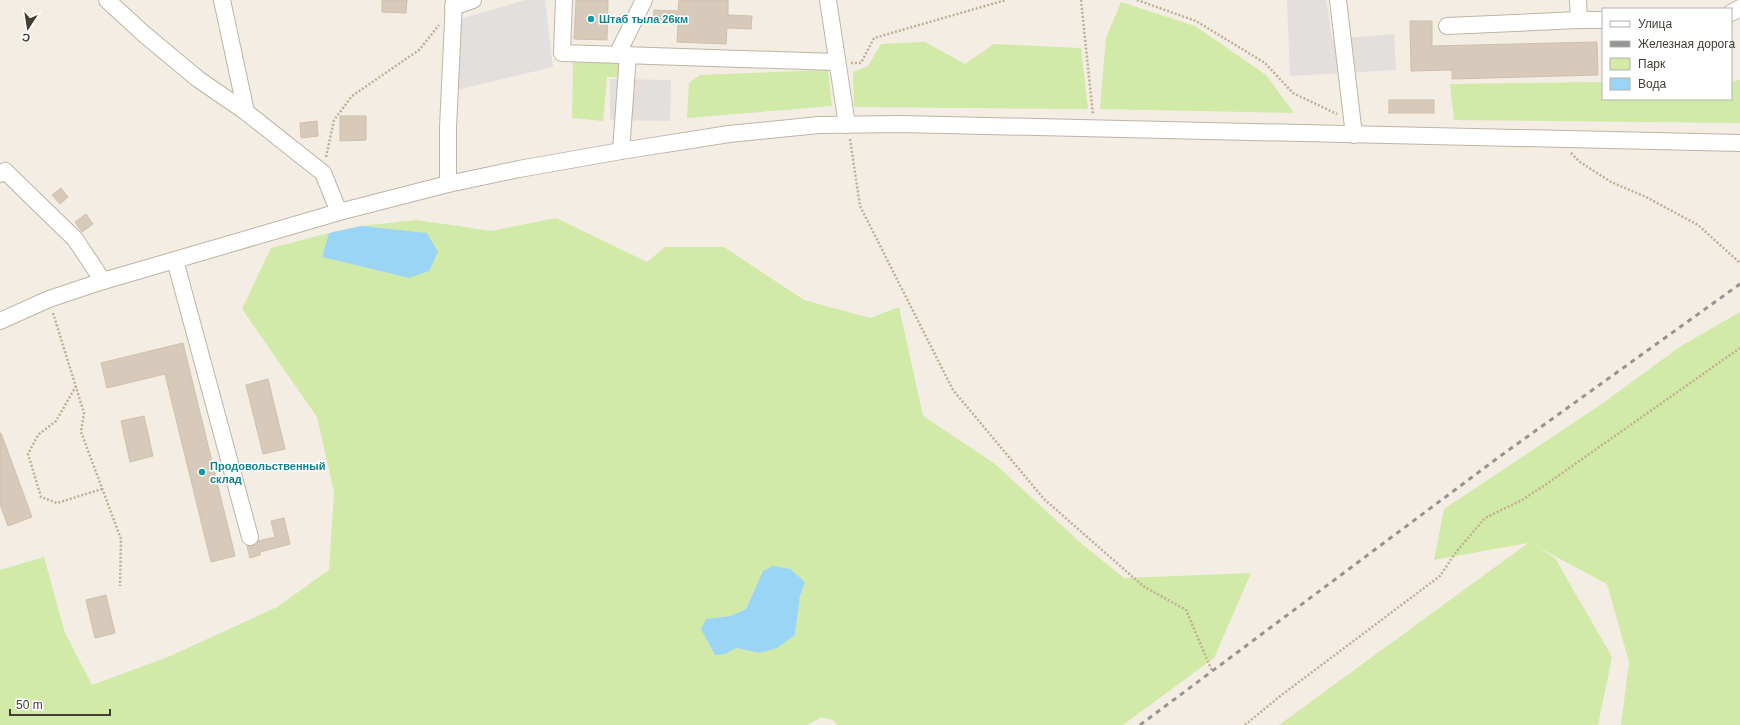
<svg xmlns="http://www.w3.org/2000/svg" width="1740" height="725" viewBox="0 0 1740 725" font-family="Arial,sans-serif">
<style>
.green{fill:#d1eaa8;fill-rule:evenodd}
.parking{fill:#e3dfdc}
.water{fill:#9ad5f5}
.building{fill:#d8caba;stroke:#d0bfaa}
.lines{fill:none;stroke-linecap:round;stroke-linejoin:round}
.minor-casing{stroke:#bfb4a5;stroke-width:18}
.path{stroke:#c1af95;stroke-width:2.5;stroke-dasharray:2 2;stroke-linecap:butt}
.minor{stroke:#fff;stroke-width:16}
.rail{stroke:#949494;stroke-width:3;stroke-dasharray:5 5;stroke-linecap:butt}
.culture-dot{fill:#0f9aa8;stroke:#fff;stroke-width:1.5}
.labels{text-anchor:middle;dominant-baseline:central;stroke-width:3;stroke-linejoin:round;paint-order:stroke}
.culture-label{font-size:11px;font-weight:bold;fill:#0d838f;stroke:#fff;text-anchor:start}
</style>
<rect width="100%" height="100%" fill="#f3ede3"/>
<g class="green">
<path d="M1121,2l74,24 71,49 28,38 -194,-4 6,-71z"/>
<path d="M925,42l40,22 29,-20 87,4 7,61 -234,-2 -1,-35 15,-6 13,-22z"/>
<path d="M573,59l46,1v17h-12l-4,44 -31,-3z"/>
<path d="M828,70l4,36 -145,12 2,-35 11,-8z"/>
<path d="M1740,80v43l-286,-3 -4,-36 153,-2v17h128v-18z"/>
<path d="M556,218l91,44 18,-15h59l80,53 66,18 29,-11 24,109 72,48 87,80 42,34 127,-5 -37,85 -91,67h-286l-4,-5 -11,-3 -15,8h-807v-155l44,-13 21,76 27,52 76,-28 109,-50 52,-37 5,-78 -17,-75 -75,-108 29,-61 58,-15 -7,24 87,21 18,-44 -66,-8 56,-6 74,11zM763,571l42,11 -5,14 -5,39 -36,18 -23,-5 -30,-29 24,-3 16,-7z"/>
<path d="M1740,312v413h-119l8,-63 -22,-78 -71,-38 19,12 57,99 -14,68h-319l249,-182 -94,17 10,-51 159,-106 78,-57z"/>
</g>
<g class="parking">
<path d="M525,0h20l8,67 -97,23 4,-71z"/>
<path d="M1287,0h39l6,39 62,-5 2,36 -106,6z"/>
<path d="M610,79l61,1 -1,41 -60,-1z"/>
</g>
<g class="water">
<path d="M361,226l66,7 11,19 -9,19 -20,7 -87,-21 7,-24z"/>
<path d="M773,566l17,3 15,13 -5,14 -5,39 -18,13 -18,5 -23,-5 -11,6 -10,1 -14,-26 5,-10 24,-3 16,-7 17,-38z"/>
</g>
<g class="building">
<path d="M382,0h25l-1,13 -24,-1z"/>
<path d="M576,0h32l-1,40 -33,-1z"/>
<path d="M679,0h49v15l24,1 -1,13 -24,-1 -1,16 -49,-2 1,-18 -25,-1 1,-13 24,1z"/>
<path d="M1410,21h22v25l165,-4 1,33 -146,4v-9l-41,1z"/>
<rect x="1389" y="100" width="45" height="13"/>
<path d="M340,116h26v24l-26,1z"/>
<path d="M317,121l1,15 -17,2 -1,-15z"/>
<path d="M61,188l7,9 -8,7 -8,-9z"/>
<path d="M86,214l7,10 -11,8 -7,-10z"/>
<path d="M183,343l52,213 -24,6 -46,-188 -58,14 -6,-25z"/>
<path d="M268,379l17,70 -22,5 -17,-69z"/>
<path d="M144,416l9,40 -23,6 -9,-41z"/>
<path d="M0,433h1l31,84 -24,9 -8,-22z"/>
<path d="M284,518l6,26 -30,8v3l-10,3 -3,-12h6l5,-5 17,-4 -4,-16z"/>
<path d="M106,595l9,38 -20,5 -9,-38z"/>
</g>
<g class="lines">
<g class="minor-casing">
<g id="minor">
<path d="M107,0l37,34 54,45 48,33 77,61 16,39"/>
<path d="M222,0l24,112"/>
<path d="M564,0l-2,53 274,9"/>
<path d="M828,0l19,125"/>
<path d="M1338,0l16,135"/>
<path d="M1578,0l1,20h24"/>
<path d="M453,7l20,-7"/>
<path d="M1731,13l9,-5"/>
<path d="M1447,26l132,-6"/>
<path d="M617,55l27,-55"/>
<path d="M621,151l7,-96"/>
<path d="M0,174l5,-3 70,68 28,42"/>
<path d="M448,184v-56l6,-128"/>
<path d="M175,260l75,277"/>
<path d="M0,321l49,-22 54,-18 236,-69 109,-28 71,-15 102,-18 108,-17 90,-9 82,-1 839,19"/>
</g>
</g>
<g class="path">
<path d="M1081,0l12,115"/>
<path d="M1137,0l59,21 69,42 28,30 44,21"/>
<path d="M851,63h10l13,-25 132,-38"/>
<path d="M850,139l10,67 93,184 91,109 99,87 43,24 26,61"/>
<path d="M1571,153l9,9 31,20 35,15 52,28 42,38"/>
<path d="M326,157l8,-37 18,-24 67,-46 20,-25"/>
<path d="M53,313l31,100 -3,19 40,107 -1,47"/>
<path d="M76,386l-20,35 -18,14 -10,19 13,43 16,6 45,-14"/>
<path d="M1245,725l34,-28 161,-121 16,-24 29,-34 37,-18 26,-17 192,-135"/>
</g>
<use href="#minor" class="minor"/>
<path class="rail" d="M1140,725l359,-268 241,-173"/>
</g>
<g class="culture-dot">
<circle cx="591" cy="19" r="4"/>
<circle cx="202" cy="472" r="4"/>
</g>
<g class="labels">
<g class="culture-label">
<text x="599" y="19">Штаб тыла 26км</text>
<text x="210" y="466">Продовольственный<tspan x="210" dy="13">склад</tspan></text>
</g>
</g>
<rect x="1602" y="8" width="130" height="92" fill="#ffffff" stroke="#b5b1ad"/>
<rect x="1610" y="21" width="20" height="6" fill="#ffffff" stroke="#b5b1ad"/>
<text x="1638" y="28" font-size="12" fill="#453d33">Улица</text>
<rect x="1610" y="41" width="20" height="6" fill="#949494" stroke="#b5b1ad"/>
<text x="1638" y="48" font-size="12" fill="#453d33">Железная дорога</text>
<rect x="1610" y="58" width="20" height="12" fill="#d1eaa8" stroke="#b5b1ad"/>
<text x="1638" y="68" font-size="12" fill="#453d33">Парк</text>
<rect x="1610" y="78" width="20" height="12" fill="#9ad5f5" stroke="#b5b1ad"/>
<text x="1638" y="88" font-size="12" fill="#453d33">Вода</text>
<g transform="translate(28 28) rotate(192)" stroke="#ffffff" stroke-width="3" paint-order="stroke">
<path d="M0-3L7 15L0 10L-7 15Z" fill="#453d33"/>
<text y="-6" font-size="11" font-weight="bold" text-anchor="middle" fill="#453d33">С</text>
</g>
<path d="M10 709v6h100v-6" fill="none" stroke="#453d33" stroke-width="2"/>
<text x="16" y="709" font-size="12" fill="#453d33" stroke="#ffffff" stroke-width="3" paint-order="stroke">50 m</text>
</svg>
